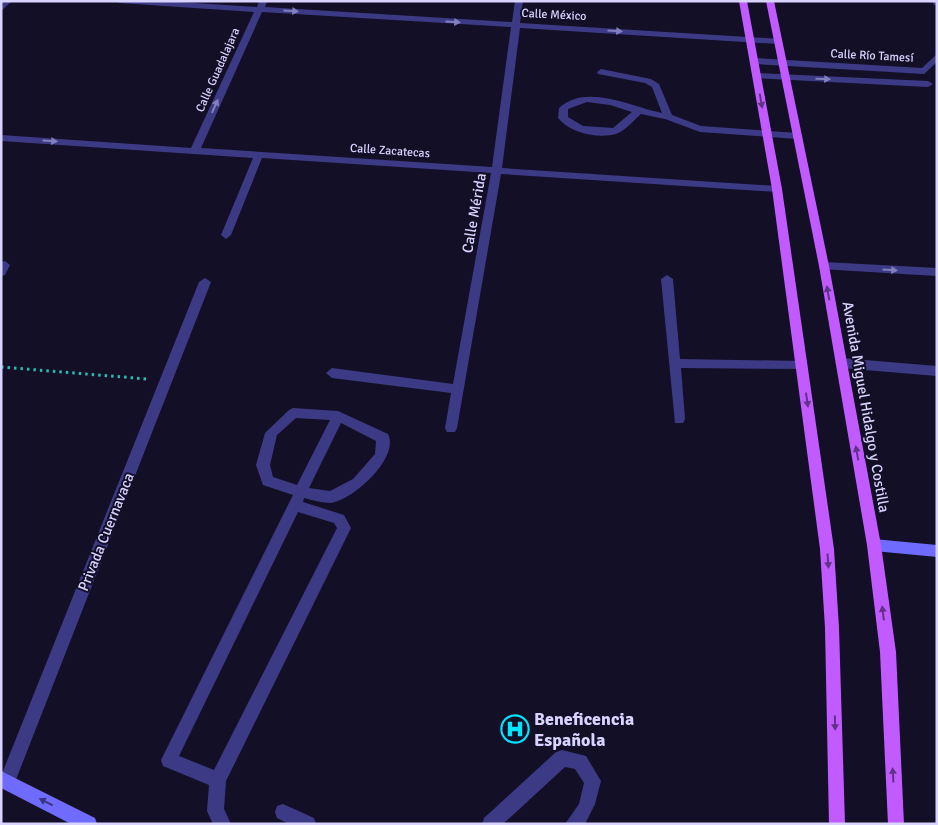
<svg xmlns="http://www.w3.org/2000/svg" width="938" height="825" viewBox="0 0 938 825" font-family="Signika,sans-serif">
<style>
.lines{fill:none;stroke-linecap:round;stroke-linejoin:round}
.path{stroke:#2fb8b0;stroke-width:3;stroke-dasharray:2.5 4;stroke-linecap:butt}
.lane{fill:#3d3a85;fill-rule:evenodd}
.street{fill:#3d3a85;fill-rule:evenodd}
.secondary{fill:#6f6bff;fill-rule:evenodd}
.primary{fill:#c25bff;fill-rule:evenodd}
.oneway{fill:#837fbc}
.oneway2{fill:#623188}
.oneway3{fill:#38347d}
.labels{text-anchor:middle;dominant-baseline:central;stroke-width:4;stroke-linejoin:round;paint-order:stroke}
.far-street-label{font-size:12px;fill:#d9d4ff;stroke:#130f26}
.street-label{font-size:15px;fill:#d9d4ff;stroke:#130f26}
.near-poi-label{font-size:18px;font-weight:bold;fill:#d9d4ff;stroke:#130f26;text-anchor:start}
</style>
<rect width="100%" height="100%" fill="#130f26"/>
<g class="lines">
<path class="path" d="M1,367l146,12"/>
<g class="lane">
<path d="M601,69l50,10 8,5 13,31 29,11 97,7 5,3 -5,3 -98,-7 -35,-13 -24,-5c-7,6 -16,17 -25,20 -18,5 -46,-1 -58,-16l1,-10c28,-25 72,-1 103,5l-10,-26 -7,-4 -47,-9 -1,-2zM587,102l23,3 22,7 -19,16 -30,-2 -15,-9v-8z"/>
<path d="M667,275l6,4 7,80 122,2 6,5 -2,3 -125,-1 4,51 -2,4h-8l-14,-144z"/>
<path d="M841,358l96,8v10l-96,-8 -6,-5z"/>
<path d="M293,408l45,3 50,23c12,24 -35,66 -57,69 -8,0 -19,-3 -27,-5l-1,4 41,13 7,13 -125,253 -2,28 7,15h-18l-6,-13 2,-26 -46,-19 -2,-6 132,-265 -30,-10 -7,-20 9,-32 24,-23zM296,418l34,2 -33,65 -24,-8 -3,-12 7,-30zM341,423l35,18 -1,13 -22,25 -23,12 -21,-3zM298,512l36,11 3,5 -123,242 -35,-14z"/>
<path d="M562,750l24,6 15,25 -6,23 -10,20h-20l14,-20 5,-21 -9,-14 -10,-2 -62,57h-21l2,-6 72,-66z"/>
<path d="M283,804l31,14 2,6h-27l-12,-6 -2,-6 2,-6z"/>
</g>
<g class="street">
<path d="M3,1h9l-11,10v-7z"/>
<path d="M116,1h48l93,6 2,-6h8l-2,6 247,15 3,-21h8l-3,22 261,16v4l-3,1 -258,-16 -18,140 275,18 5,3 -5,3 -276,-18 -44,254 -2,4h-8l-2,-4 6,-35 -119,-15 -6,-5 6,-5 121,16 38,-211 -229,-15 -31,77 -5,4 -5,-4 32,-77 -252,-17v-6l190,13 63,-136 -134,-9zM262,12l249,15 -19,140 -291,-19z"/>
<path d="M932,1h5v4h-3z"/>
<path d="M937,54v8l-13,12 -170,-10 -4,-3 4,-3 168,10z"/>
<path d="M757,73l171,8 5,3 -5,3 -174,-9v-4z"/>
<path d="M5,261l5,4 -5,10 -4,1v-14z"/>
<path d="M824,262l113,6v8l-117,-7 -1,-3 1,-3z"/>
<path d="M205,278l6,4 -196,500 -2,6 -6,2 -6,-2v-12l198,-494z"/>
</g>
<g class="secondary">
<path d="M874,539l63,6v12l-63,-6 -5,-2 -2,-4 2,-4z"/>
<path d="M1,771l94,47 2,6h-26l-70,-36z"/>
</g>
<g class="primary">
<path d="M739,1h8l35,188 52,360 5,79 6,196h-16l-4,-196 -5,-79 -48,-360z"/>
<path d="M766,1h8l55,265 52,279 15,107 8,172h-16l-8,-172 -13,-107 -48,-279z"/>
</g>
</g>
<defs><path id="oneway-solid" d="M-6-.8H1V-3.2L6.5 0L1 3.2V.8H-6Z" transform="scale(1.25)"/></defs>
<g class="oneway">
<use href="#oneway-solid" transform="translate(291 11) rotate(4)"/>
<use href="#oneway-solid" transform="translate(453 22) rotate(4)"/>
<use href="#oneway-solid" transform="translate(615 31) rotate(3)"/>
<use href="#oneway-solid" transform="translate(823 79) rotate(2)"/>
<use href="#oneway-solid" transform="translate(215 106) rotate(-66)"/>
<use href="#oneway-solid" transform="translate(50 141) rotate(3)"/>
<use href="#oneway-solid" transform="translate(890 270) rotate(3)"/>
</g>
<g class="oneway2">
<use href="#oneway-solid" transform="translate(761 101) rotate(80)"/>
<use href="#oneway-solid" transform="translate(828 293) rotate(-100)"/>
<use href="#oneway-solid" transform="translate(807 400) rotate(82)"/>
<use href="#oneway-solid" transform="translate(857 453) rotate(-100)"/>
<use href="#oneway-solid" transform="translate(828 561) rotate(86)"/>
<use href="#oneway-solid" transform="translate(883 613) rotate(-97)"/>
<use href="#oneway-solid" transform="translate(835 723) rotate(89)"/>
<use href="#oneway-solid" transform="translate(893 775) rotate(-93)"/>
</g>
<use class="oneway3" href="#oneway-solid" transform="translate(46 802) rotate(-153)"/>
<defs>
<g id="hospital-ring" transform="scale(1.4375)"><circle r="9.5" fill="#130f26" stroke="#00e5ff" stroke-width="1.5"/><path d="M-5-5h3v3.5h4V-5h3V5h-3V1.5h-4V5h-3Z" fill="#00e5ff"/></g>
</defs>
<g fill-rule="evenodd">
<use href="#hospital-ring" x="515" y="729"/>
</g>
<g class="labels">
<g class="far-street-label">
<text transform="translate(554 15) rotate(3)">Calle México</text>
<text transform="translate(872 56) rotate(3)">Calle Río Tamesí</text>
<text transform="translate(218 70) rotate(-66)">Calle Guadalajara</text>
<text transform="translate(390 151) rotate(4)">Calle Zacatecas</text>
</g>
<g class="street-label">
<text transform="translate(474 213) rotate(-80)">Calle Mérida</text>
<text transform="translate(866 407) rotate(80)">Avenida Miguel Hidalgo y Costilla</text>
<text transform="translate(106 532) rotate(-68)">Privada Cuernavaca</text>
</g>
<g class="near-poi-label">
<text x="534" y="719">Beneficencia<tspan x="534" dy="21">Española</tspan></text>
</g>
</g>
<rect width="938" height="825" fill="none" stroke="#d9d4ff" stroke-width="5"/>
</svg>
